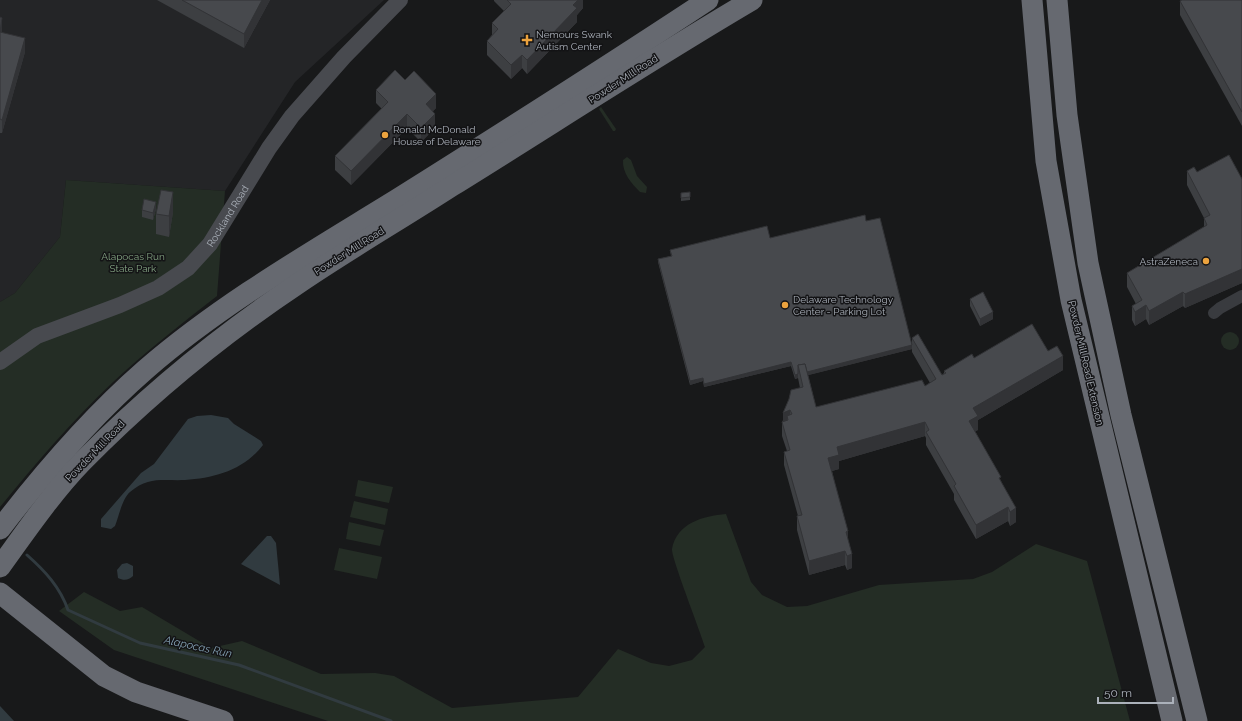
<svg xmlns="http://www.w3.org/2000/svg" width="1242" height="721" viewBox="0 0 1242 721" font-family="Raleway,sans-serif">
<style>
.built{fill:#242527}
.green{fill:#242d25}
.water{fill:#313b40}
.lines{fill:none;stroke-linecap:round;stroke-linejoin:round}
.stream{stroke:#313b40;stroke-width:3}
.street{stroke:#393b3f;stroke-width:12}
.secondary{stroke:#484a4f;stroke-width:16}
.highway{stroke:#666970;stroke-width:21}
.wall{fill:#3d3f42}
.shaded-wall{fill:#323336}
.building{fill:#47494d;stroke:#323336}
.poi-dot{fill:#eca33e;stroke:#131315;stroke-width:1.5}
.labels{text-anchor:middle;dominant-baseline:central;stroke-width:3;stroke-linejoin:round;paint-order:stroke}
.poi-label{font-size:10px;fill:#abb1ba;stroke:#131315;text-anchor:start}
.street-label{font-size:10px;fill:#abb1ba;stroke:#131315}
.park-label{font-size:10px;fill:#84a483;stroke:#131315}
.water-label{font-size:11px;font-style:italic;fill:#84a1b3;stroke:#131315}
</style>
<rect width="100%" height="100%" fill="#18191a"/>
<path class="built" d="M0,0h384l-89,82 -70,109 -159,-11 -6,57 -45,56 -15,9z"/>
<g class="green">
<path d="M601,107l15,22 -1,2h-2l-14,-22z"/>
<path d="M627,157l4,3 6,16 10,11 -1,6 -6,-1c-8,-8 -18,-19 -17,-32z"/>
<path d="M66,180l159,11 -8,105c-36,28 -72,56 -105,87 -41,39 -77,81 -112,124v-205l15,-9 45,-56z"/>
<circle cx="1230" cy="341" r="9"/>
<path d="M358,480l35,7 -4,16 -34,-7z"/>
<path d="M354,501l34,8 -3,16 -35,-8z"/>
<path d="M726,514l25,68 11,13 25,12 20,-1 72,-21 94,-6 19,-7 44,-28 51,17 43,160h-802l-214,-71 -55,-39 25,-19 36,19 22,-4 69,41 31,-7 79,33 54,-1 19,3 58,32 126,-11 40,-48 33,14 18,3 23,-6 13,-13c-4,-14 -34,-90 -33,-98 5,-26 31,-33 54,-35z"/>
<path d="M349,522l35,8 -4,16 -34,-7z"/>
<path d="M339,548l43,9 -5,22 -43,-9z"/>
</g>
<g class="water">
<path d="M211,415l17,3 6,6 27,17 2,4c-19,25 -48,33 -78,35 -22,1 -36,-4 -55,12 -8,7 -11,24 -15,34l-4,3 -10,-2v-8l40,-46 13,-9 34,-45 9,-3z"/>
<path d="M267,536h4l5,7 4,42 -39,-21z"/>
<path d="M127,563l6,3v10c-4,4 -9,5 -15,2l-1,-8 5,-6z"/>
<path d="M0,706l14,15h-14z"/>
</g>
<g class="lines">
<path class="stream" d="M27,555c18,16 33,32 41,55l72,33 99,22 152,56"/>
<path class="street" d="M1214,313l6,-5 22,-12"/>
<path class="secondary" id="s1" d="M0,362l37,-26 83,-31 38,-17 30,-20 22,-24 59,-96 23,-32 52,-59 56,-57"/>
<g class="highway">
<path d="M1032,0l14,161 25,139 101,421"/>
<path d="M1057,0l10,115 21,148 33,152 76,306"/>
<path d="M0,529c44,-57 90,-111 145,-159 76,-66 165,-117 251,-170 105,-66 209,-132 312,-200"/>
<path d="M0,567c26,-36 52,-74 82,-105 66,-67 139,-127 217,-179 50,-34 102,-64 153,-97 100,-62 198,-126 300,-186"/>
<path d="M0,593l104,83 32,16 87,29"/>
</g>
</g>
<g class="wall">
<path d="M157,0h113l-26,48z"/>
<path d="M494,0h89v8l-6,7v7l-50,52 -5,-6 -11,11 -24,-24v-14l5,-6v-12l12,-12 -10,-10z"/>
<path d="M1242,0v126l-62,-111v-14z"/>
<path d="M0,17l2,16 23,19 -23,81h-2z"/>
<path d="M405,80l31,28 -3,3 2,17 -14,14 -14,-14 -56,57 -16,-15v-14l47,-47 -6,-6v-13z"/>
<path d="M1187,171l55,8v104l-57,25 -2,-2 -34,19 -3,-6 -11,7 -3,-6v-14l4,-2 -9,-17v-14l77,-46v-9l-17,-33z"/>
<path d="M681,193l9,4v3l-9,1z"/>
<path d="M156,209l-3,11 -11,-3v-7z"/>
<path d="M173,212l-4,25 -13,-3v-20z"/>
<path d="M866,221l46,128 -104,26 8,32 109,-21 5,-3 -18,-31v-14l30,37 2,-2v-2l30,-13 74,-7 15,19 -85,50v10l-3,1 26,50 15,41 -6,4 -2,-5 -32,18 -22,-39v-6l-28,-49v-7l-1,-2 -86,25v8l-7,2 16,70 4,27 -5,2 -2,-5 -36,10 -12,-45v-14h1l-14,-51v-13l3,-1 -5,-15v-14l18,-34 -2,-10 -3,1 -4,-13 -87,21 -1,-6 -13,4 -32,-123v-3l13,-3 -1,-6 100,-12z"/>
<path d="M970,299l23,20 -13,7 -10,-20z"/>
</g>
<g class="shaded-wall">
<path d="M262,0h8l-26,48v-14z"/>
<path d="M578,0h5v8l-6,7v7l-50,52v-14z"/>
<path d="M2,18v14l-2,13v-13z"/>
<path d="M25,38v14l-23,81v-13z"/>
<path d="M522,55v13l-11,11v-14z"/>
<path d="M436,94v14l-10,10v-14z"/>
<path d="M407,114v14l-56,57v-14z"/>
<path d="M435,114v14l-14,14v-14z"/>
<path d="M173,192v20l-4,25v-21z"/>
<path d="M156,202v7l-3,11v-7z"/>
<path d="M1242,269v14l-57,25v-14z"/>
<path d="M1183,292v14l-34,19v-14z"/>
<path d="M1146,305v14l-11,7v-14z"/>
<path d="M993,312v7l-13,7v-7z"/>
<path d="M912,345v4l-111,28 -1,-3z"/>
<path d="M1063,356v14l-85,50v10l-9,5v-14l4,-13z"/>
<path d="M791,362v4l-87,21v-3z"/>
<path d="M798,374v4l-3,1v-4z"/>
<path d="M703,378v3l-13,4v-4z"/>
<path d="M790,410v14l-3,-8v9l-4,-2v-10z"/>
<path d="M925,422v14l-86,25v8l-11,3v-14l9,-11z"/>
<path d="M1008,507v14l-32,18v-14z"/>
<path d="M1016,508v14l-6,4v-14z"/>
<path d="M848,531v14l-2,-13z"/>
<path d="M845,551v14l-36,10v-14z"/>
<path d="M852,554v14l-5,2v-14z"/>
</g>
<g class="building">
<path d="M182,0h80l-18,34z"/>
<path d="M507,0h71l-5,5 4,3 -50,52 -5,-5 -11,10 -24,-24 11,-12 -6,-6 19,-19z"/>
<path d="M1182,0h60v112l-62,-111z"/>
<path d="M0,17l2,1 -2,14z"/>
<path d="M0,32l25,6 -23,82 -2,-1z"/>
<path d="M395,70l10,10 9,-9 22,23 -10,10 9,10 -14,14 -14,-14 -56,57 -16,-15 53,-54 -12,-12z"/>
<path d="M1229,155l13,24v90l-57,25 -2,-2 -34,19 -3,-6 -11,7 -3,-6 10,-6 -15,-27 80,-48 -3,-7 6,-3 -23,-44 7,-4 3,5z"/>
<path d="M161,190l12,2 -4,24 -13,-2z"/>
<path d="M690,192v5l-9,1v-5z"/>
<path d="M144,199l12,3 -3,11 -11,-3z"/>
<path d="M865,215l1,6 14,-3 32,127 -105,27 -2,-8 -7,1v9l-3,1 -4,-13 -87,22 -1,-6 -13,3 -32,-122 14,-3 -2,-6 97,-24 3,12z"/>
<path d="M983,292l10,20 -13,7 -10,-20z"/>
<path d="M1032,324l16,27 9,-5 6,10 -90,52 5,8 -9,5 32,56 -2,1 17,30 -6,4 -2,-5 -32,18 -22,-39 2,-2 -30,-52 3,-2 -4,-8 -88,25 2,8 -11,3 20,73 -2,1 6,22 -5,2 -2,-5 -36,10 -12,-45 5,-1 -18,-63 6,-2 -8,-28 6,-2 -1,-4 5,-2 -2,-4 -7,3 6,-14 2,-9 12,-3 -5,-22 7,-1 11,43 106,-27 3,6 11,-7 -24,-41 6,-4 24,41 4,-2 -2,-2 28,-17 2,4z"/>
</g>
<g class="poi-dot">
<path d="M525 34h4v4h4v4h-4v4h-4v-4h-4v-4h4z"/>
<circle cx="385" cy="135" r="4"/>
<circle cx="1206" cy="261" r="4"/>
<circle cx="785" cy="305" r="4"/>
</g>
<g class="labels">
<g class="poi-label">
<text x="536" y="34">Nemours Swank<tspan x="536" dy="12">Autism Center</tspan></text>
<text x="393" y="129">Ronald McDonald<tspan x="393" dy="12">House of Delaware</tspan></text>
<text x="1198" y="261" text-anchor="end">AstraZeneca</text>
<text x="793" y="299">Delaware Technology<tspan x="793" dy="12">Center - Parking Lot</tspan></text>
</g>
<g class="street-label">
<text transform="translate(623 79) rotate(-33)">Powder Mill Road</text>
<text stroke="none"><textPath href="#s1" startOffset="277">Rockland Road</textPath></text>
<text transform="translate(349 251) rotate(-32)">Powder Mill Road</text>
<text transform="translate(1086 363) rotate(77)">Powder Mill Road Extension</text>
<text transform="translate(95 451) rotate(-46)">Powder Mill Road</text>
</g>
<g class="park-label">
<text x="133" y="256">Alapocas Run<tspan x="133" dy="12">State Park</tspan></text>
</g>
<g class="water-label">
<text transform="translate(198 647) rotate(12)">Alapocas Run</text>
</g>
</g>
<path d="M1098 697v6h75v-6" fill="none" stroke="#abb1ba" stroke-width="2"/>
<text x="1104" y="697" font-size="12" fill="#abb1ba" stroke="#131315" stroke-width="3" paint-order="stroke">50 m</text>
</svg>
